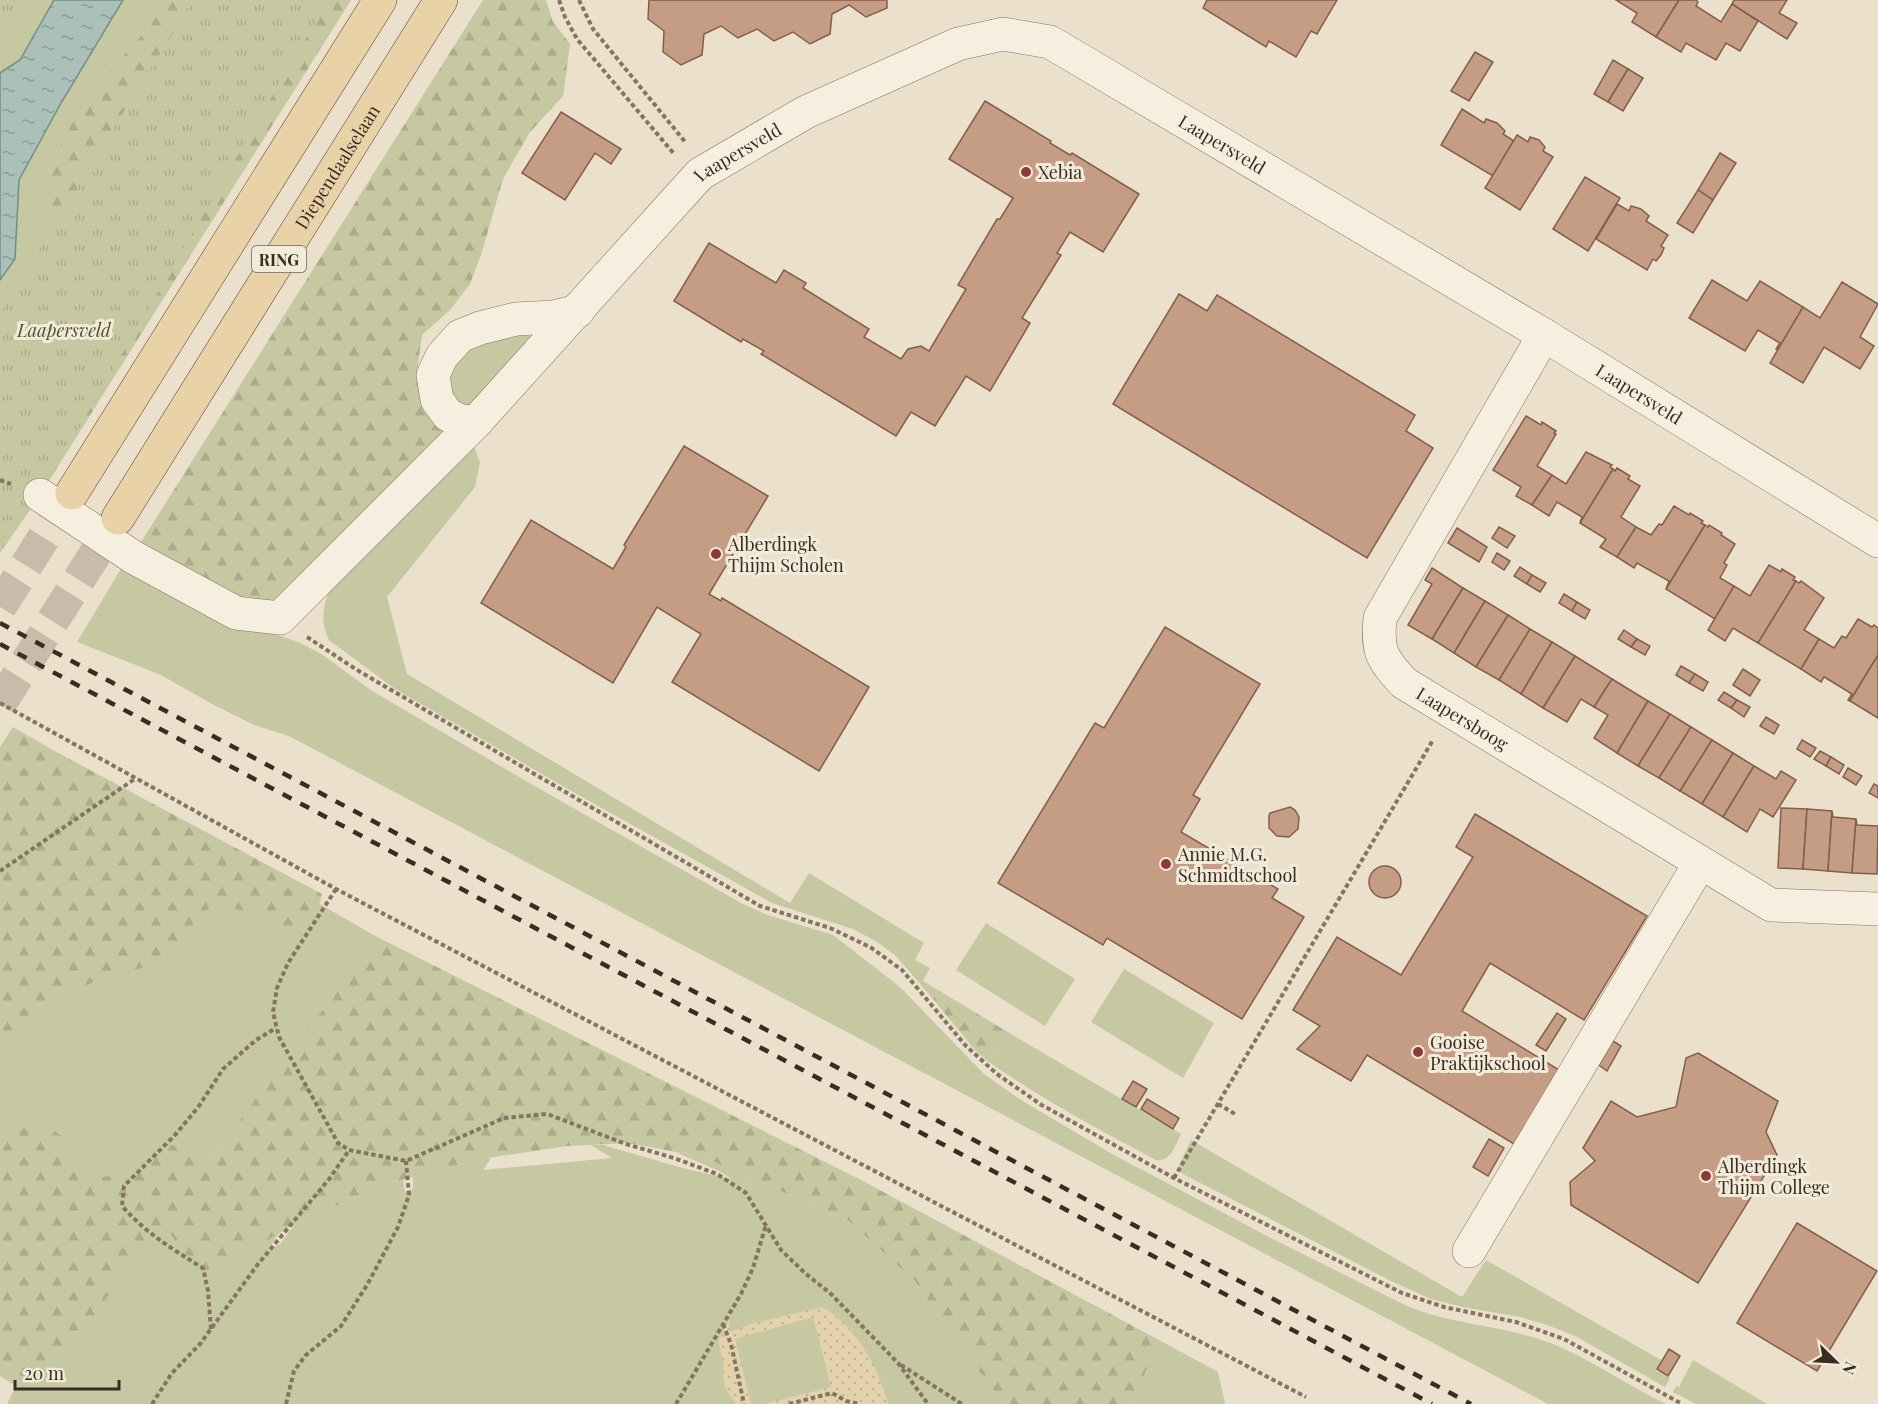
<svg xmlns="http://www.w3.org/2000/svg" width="1878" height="1404" viewBox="0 0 1878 1404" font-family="'Playfair Display',serif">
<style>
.grass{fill:#c5c8a0}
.forest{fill:url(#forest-firs)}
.sand{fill:url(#sand-dots)}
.park{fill:url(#park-tufts)}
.water{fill:url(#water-ripples);stroke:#728e86;stroke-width:1.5}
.building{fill:#c59d85;stroke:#835e49;stroke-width:1.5}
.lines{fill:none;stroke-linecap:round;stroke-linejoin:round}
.major-tunnel{stroke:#c7bca9;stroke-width:33;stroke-dasharray:33 16;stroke-linecap:butt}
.minor-casing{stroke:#867361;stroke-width:34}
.major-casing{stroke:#554234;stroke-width:34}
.path{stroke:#867361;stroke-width:4;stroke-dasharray:4.5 3;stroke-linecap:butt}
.minor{stroke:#f6eede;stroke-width:33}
.major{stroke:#e9d2a8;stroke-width:33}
.rail{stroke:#392c23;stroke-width:4.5;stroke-dasharray:10 10;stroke-linecap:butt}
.poi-dot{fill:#8f373b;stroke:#f3ebda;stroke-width:2}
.labels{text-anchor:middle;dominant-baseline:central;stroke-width:6;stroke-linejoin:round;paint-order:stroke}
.shield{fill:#f3ebda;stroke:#71655a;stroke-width:1.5}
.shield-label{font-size:16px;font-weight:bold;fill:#392c23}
.street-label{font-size:18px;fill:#392c23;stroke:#f3ebda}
.poi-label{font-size:18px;fill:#392c23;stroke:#f3ebda;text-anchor:start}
.park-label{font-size:18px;font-style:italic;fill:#4a532b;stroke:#f3ebda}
</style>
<defs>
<pattern id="forest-firs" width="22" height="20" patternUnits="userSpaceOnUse" patternTransform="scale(1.5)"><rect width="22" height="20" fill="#c5c8a0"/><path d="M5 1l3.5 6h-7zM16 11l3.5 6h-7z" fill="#aaac8a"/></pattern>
<pattern id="sand-dots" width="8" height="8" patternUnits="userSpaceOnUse" patternTransform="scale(1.5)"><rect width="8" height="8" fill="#e3d2ac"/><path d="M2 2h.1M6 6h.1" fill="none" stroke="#c4b494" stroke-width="1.8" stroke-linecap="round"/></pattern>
<pattern id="park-tufts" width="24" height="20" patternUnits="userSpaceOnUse" patternTransform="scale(1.5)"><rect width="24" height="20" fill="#c5c8a0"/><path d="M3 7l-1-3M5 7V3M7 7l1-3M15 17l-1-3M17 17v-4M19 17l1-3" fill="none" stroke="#aaac8a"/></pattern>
<pattern id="water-ripples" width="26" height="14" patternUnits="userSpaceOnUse" patternTransform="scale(1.5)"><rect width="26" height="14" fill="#abc0b9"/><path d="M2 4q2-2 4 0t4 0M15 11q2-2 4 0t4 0" fill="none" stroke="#8c9c96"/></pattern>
</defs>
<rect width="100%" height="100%" fill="#ebe0cb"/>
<g class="grass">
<path d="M6,0h158l-13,25 -65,71 -29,131 -57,92v-310z"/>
<path d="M524,334l8,3 -53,72 -18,-2 -13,-20 2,-24 28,-21z"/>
<path d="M471,440l9,22 -5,25 -88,110 20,77 383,229 19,-30 115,70 -9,17 15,8 -7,13 15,9 -5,9 -37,-43 -19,-14 -24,-13 -81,-26 -199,-111 -178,-103 -66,-49c-12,-24 -3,-44 8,-66z"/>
<path d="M125,562l112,58 61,22 25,13 49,36 166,97 203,115 24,11 68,21 67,52 84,87 37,26 91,54 157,83 136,68c46,20 96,20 143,37 42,16 78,43 118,62h-118l-1259,-668 -35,-11 -42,-21 -51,-29 -84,-33z"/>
<path d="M13,727l364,210 -213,285 81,31 34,-20 -12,18 13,-7 15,-20 88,-39 20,-5 2,12 8,-3v-12l68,-18 10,-1 -8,12 129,-12 -21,-13h12l83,24 46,10 -13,-8 -44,-19 28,5 146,64 66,60 38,57 40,51 9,15h-995l9,-18 -16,-10v-629z"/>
<path d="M986,923l89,56 -30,47 -89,-56z"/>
<path d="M1124,969l90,54 -31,55 -92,-56z"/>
<path d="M1006,1031l175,103c-6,12 -10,28 -25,26 -59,-31 -116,-62 -170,-100 12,-7 16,-16 20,-29z"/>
<path d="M1191,1140l271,157 24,-37 175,100 -5,10 14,8 -5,9 -88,-50 -27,-11 -30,-9 -57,-10 -32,-8 -40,-18 -210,-108 -2,-8z"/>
<path d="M1159,1340l59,32 7,32h-93z"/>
<path d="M1693,1360l74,44h-71l-23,-12 3,-6 3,1z"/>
</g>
<g class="forest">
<path d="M164,0h75l-182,227 -14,-48 43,-83 65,-71z"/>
<path d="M306,0h45l-311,495 -40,58z"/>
<path d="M483,0h63l7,22 17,22 -7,52 -33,36 -27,47 -22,76 -11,29 -20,26 -28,25 -4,29 2,22 40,43 -174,173 -26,7 -124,-59z"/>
<path d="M17,731l305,163 -2,8 -26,33 -21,-7 -27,-17 -34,-6 -18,17 -12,26 -21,15 -61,16 -51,23 -49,41v-131l3,-4 -3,-12v-139z"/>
<path d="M377,937l484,243 298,160 -27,64h-130l-9,-15 -40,-51 -38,-57 -66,-60 -146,-64 -75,-14 -61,3 -86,13 -98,26 -88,39 -50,29 -49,22 -28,-46 -32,28 -41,57 -44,53 -32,20 -19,-12v-252l45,2 20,13 5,19 18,25 26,-8 54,-29 24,2 15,17z"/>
<path d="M938,990l68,41c-4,13 -8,22 -20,29l-11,-10 -42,-51z"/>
</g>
<path class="sand" d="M822,1307c34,19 56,60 66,97h-124l67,-17 -18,-70 -78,22 16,65h-15l-12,-18 -1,-25 -5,-20 12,-22 -1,7 2,6 22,-9z"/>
<g class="park">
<path d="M0,0h24l-24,33z"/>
<path d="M193,0h135l-288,495 -40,58v-240z"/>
</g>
<path class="water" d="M54,0h69l-62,103 -42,77 -4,79 -15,21v-207l20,-13z"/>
<g class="building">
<path d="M649,0h238v8l-21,9 -17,-12 -17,9 -2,20 -20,10 -17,-12 -19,9 -17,-12 -19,9 -17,-12 -17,8 -2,21 -21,10 -18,-13 1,-21 -16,-12z"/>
<path d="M1207,0h130l-20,34 -6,-3 -15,26 -27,-16 -3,6 -63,-39z"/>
<path d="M1616,0h63l-23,37 -24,-15 5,-9z"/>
<path d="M1679,0h17l2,2 -2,4 25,16 11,-18 26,17 -18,30 -14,-8 -10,17 -30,-17 -5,9 -25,-15z"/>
<path d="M1734,0h53l-8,13 18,10 -10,16 -55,-35z"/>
<path d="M1475,52l18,10 -24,39 -18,-10z"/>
<path d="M1613,60l15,9 -20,33 -14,-8z"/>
<path d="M1628,69l15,9 -20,33 -15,-9z"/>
<path d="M985,101l66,40 -1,2 20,12 2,-2 67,41 -36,58 -33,-20 -13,21 4,2 -39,63 8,5 -40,68 -24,-15 -31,50 -24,-14 -15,24 -135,-82 3,-3 -21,-12 -2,3 -67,-41 35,-58 67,40 8,-13 22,13 -3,5 66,41 -5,8 37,22 7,-10 13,-3 8,5 37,-62 -8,-4 39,-66h3l13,-21 -64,-39z"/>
<path d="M1462,109l22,14 2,-4 11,4 8,8 -2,3 11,7 -21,35 -52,-31z"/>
<path d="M561,112l60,37 -10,15 -16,-11 -30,47 -43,-27z"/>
<path d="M1517,135l11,7 2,-5 9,3 6,7 -2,4 10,6 -33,53 -35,-22z"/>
<path d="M1720,153l16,10 -23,37 -15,-10z"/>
<path d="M1585,177l35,21 -32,53 -35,-22z"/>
<path d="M1698,190l15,10 -20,33 -16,-10z"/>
<path d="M1617,204l12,7 2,-5 10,3 8,7 -3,5 22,14 -7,11 3,2 -3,7 -5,6 -3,-2 -6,11 -51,-31z"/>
<path d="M1712,280l35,21 13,-20 43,26 -25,43 -2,-1 4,-6 -22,-13 -13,21 -56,-33z"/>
<path d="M1842,282l36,22 -18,33 14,9 -14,23 -36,-22 -21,36 -33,-20 33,-56 17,11z"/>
<path d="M1179,294l28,17 10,-16 198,120 -9,16 27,17 -66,110 -254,-154z"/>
<path d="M1526,416l15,9 1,-3 14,9 -2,2 2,1 -19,32 15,9 -20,30 -16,-9 5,-9 -28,-17z"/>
<path d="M684,446l84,50 -59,98 12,7 1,-3 147,89 -50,84 -147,-89 29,-48 -44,-27 -44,76 -132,-80 50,-83 82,49 13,-22 -2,-2z"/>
<path d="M1586,452l26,13 -2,2 3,2 -33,54 2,-6 -25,-15 -8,14 -17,-11 20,-30 14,9z"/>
<path d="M1617,468l13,8 -2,3 12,7 -19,31 15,10 -19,30 -17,-10 6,-8 -26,-16 33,-54 2,2z"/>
<path d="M1674,506l15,9 1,-2 13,8 -2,2 4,2 -39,64 3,-8 -32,-18 -3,5 -17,-11 19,-30 15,8 8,-11 3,1z"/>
<path d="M1705,525l3,2 1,-2 13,8 -1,2 14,9 -11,19 3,2 -7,13 14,8 -19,33 -49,-30z"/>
<path d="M1499,527l16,9 -8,12 -15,-10z"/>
<path d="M1457,528l30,19 -8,15 -31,-19z"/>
<path d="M1497,553l13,8 -6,9 -12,-8z"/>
<path d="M1769,565l12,7 1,-3 13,8 -2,3 3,1 -38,62 -25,-15 -8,13 -17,-11 26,-44 16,10z"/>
<path d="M1520,567l12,8 -5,9 -13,-8z"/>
<path d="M1432,568l31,20 -31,51 -24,-14 24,-41 -7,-4z"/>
<path d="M1532,575l14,8 -6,9 -13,-8z"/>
<path d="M1796,581l3,2 2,-2 23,17 -20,32 15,9 -18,30 -43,-26z"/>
<path d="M1463,588l22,13 -31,52 -22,-14z"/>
<path d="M1564,594l13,8 -5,9 -13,-8z"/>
<path d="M1485,601l23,14 -32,52 -22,-14z"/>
<path d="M1577,602l13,8 -5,9 -13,-8z"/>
<path d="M1508,615l22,14 -31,51 -23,-13z"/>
<path d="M1858,619l14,8 2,-2 4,3v27l-28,46 -2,-1 4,-6 -26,-16 -2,-1 -3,5 -20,-13 18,-30 15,9 8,-12 4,2z"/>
<path d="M1165,627l95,57 -67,111 7,4 -19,33 97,57 -6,9 32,19 -62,102 -135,-81 -4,7 -105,-62 97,-160 9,5z"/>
<path d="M1530,629l22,13 -31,52 -22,-14z"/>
<path d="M1624,630l13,9 -6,8 -13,-8z"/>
<path d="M1637,639l13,7 -5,9 -14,-8z"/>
<path d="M1552,642l23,14 -32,52 -22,-14z"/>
<path d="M1878,655v63l-28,-17z"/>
<path d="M1575,656l37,23 -18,28 -13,-8 -14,23 -24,-14z"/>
<path d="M1681,666l14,8 -6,9 -13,-8z"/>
<path d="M1743,669l17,11 -10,16 -17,-11z"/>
<path d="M1695,674l13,8 -5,9 -14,-8z"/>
<path d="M1612,679l36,22 -31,52 -23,-15 14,-23 -14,-8z"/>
<path d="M1724,692l13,8 -6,8 -13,-8z"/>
<path d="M1737,700l13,7 -6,10 -13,-9z"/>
<path d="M1648,701l22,13 -32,52 -21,-13z"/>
<path d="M1670,714l21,13 -32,51 -21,-12z"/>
<path d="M1766,717l13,8 -5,9 -14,-8z"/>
<path d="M1691,727l21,13 -32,51 -21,-13z"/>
<path d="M1712,740l21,13 -31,51 -22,-13z"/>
<path d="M1802,740l14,8 -6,9 -13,-8z"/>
<path d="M1820,751l11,6 -5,9 -12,-7z"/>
<path d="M1733,753l21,13 -31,51 -21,-13z"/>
<path d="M1831,757l13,8 -5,9 -13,-8z"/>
<path d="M1754,766l22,13 5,-8 15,9 -23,37 -13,-8 -13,23 -24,-15z"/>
<path d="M1848,768l14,8 -6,9 -13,-8z"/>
<path d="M1874,784l4,2v12l-9,-5z"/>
<path d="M1290,807l5,3 4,7 -1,12 -9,8 -12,-1 -8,-8v-12l1,-3z"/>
<path d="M1781,808l26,1 -4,60 -25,-1z"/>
<path d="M1807,809l25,2 -4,60 -25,-2z"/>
<path d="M1832,811l1,6 23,2 -4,54 -24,-2z"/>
<path d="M1475,814l172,102 -63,104 -94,-57 -28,48 102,62 -45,74 -152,-92 -16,26 -54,-32 23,-23 -27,-16 44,-73 64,38 72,-118 -17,-10z"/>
<path d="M1856,819l1,6 21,1 -1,48 -25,-1z"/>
<circle cx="1385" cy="882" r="16"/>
<path d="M1557,1013l9,6 -20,32 -10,-6z"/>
<path d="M1613,1041l8,5 -14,25 -8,-6z"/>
<path d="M1698,1053l80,48 -12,31 11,23 -79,128 -127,-78 -1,-23 25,-21 -12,-13 28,-47 26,16 39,-10 10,-49z"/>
<path d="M1133,1081l14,8 -11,18 -14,-8z"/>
<path d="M1147,1099l32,19 -6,11 -32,-20z"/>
<path d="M1489,1139l15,9 -16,28 -15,-9z"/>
<path d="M1797,1223l80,48 -60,100 -80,-48z"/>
<path d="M1669,1349l11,7 -12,20 -11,-7z"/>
</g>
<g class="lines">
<g class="major-tunnel">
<path d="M0,607l72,-114"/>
<path d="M0,704l118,-186"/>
</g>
<g class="minor-casing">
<g id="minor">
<path id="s1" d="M1544,335l-164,283c-3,33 1,40 24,65l367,222 107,4"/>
<path d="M477,421l-14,1 -15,-7 -11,-15 -4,-25 9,-19 18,-20 20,-8 36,-9 38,-2 24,-6"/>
<path id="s2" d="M40,495l93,62 103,56 44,5 197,-197 223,-247 106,-62 152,-68 45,-10 47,8 494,293 334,206"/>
<path d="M1469,1251l231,-388"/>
</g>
</g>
<g class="major-casing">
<g id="major">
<path d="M72,493l308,-493"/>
<path id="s3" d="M118,518l323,-518"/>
</g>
</g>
<g class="path">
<path d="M559,0l6,17 12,22 98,116"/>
<path d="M579,0l14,29 93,114"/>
<path d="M0,480l11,4"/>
<path d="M307,637l50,33 403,236 70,22 40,19 32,23 64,76 31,28 43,30 134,74 228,115 42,14 72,15 48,17 118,65"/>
<path d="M0,703l336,186 970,508"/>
<path d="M0,871l136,-93"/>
<path d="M336,889l-48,74 -11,25 -4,24 6,25 59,106 11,7 57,11 98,-43 43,-4 79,30 48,14 43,16 29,19 35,57 25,24 24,19 68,70 30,41"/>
<path d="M1218,1104l17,10"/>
<path d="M1174,1178l259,-438"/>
<path d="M723,1324l8,20 13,60"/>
<path d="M211,1329l-3,-38 -5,-23c-31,-19 -56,-34 -81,-62l2,-20 52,-52 23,-28 24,-37 33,-29 20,-12"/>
<path d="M901,1365l61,39"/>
<path d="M152,1404l20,-31 28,-29 58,-80 72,-86 19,-28"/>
<path d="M286,1404l8,-33 12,-16 35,-29 26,-41 31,-58 11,-32 -3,-34"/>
<path d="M676,1404l65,-110 12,-26 13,-43"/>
<path d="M789,1404l43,-11 14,8 14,3"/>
</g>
<use href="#minor" class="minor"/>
<use href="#major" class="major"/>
<g class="rail">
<path d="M0,623l1471,781"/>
<path d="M0,644l1432,760"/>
</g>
</g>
<g class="poi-dot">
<circle cx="1026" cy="172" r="6"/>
<circle cx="716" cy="554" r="6"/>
<circle cx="1166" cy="864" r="6"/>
<circle cx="1418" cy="1052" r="6"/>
<circle cx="1706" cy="1176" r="6"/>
</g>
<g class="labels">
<rect class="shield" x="252" y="246" width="54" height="26" rx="4.5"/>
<g class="shield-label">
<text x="279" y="259">RING</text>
</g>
<g class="street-label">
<text stroke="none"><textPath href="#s2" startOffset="1468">Laapersveld</textPath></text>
<text stroke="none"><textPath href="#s2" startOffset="928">Laapersveld</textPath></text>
<text stroke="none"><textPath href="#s3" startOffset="414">Diependaalselaan</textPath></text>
<text stroke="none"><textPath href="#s2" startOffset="1954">Laapersveld</textPath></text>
<text stroke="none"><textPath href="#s1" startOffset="468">Laapersboog</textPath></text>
</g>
<g class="poi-label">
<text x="1038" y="172">Xebia</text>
<text x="728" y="544">Alberdingk<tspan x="728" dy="21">Thijm Scholen</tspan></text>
<text x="1178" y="854">Annie M.G.<tspan x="1178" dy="21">Schmidtschool</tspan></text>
<text x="1430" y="1042">Gooise<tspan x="1430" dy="21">Praktijkschool</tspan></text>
<text x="1718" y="1166">Alberdingk<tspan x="1718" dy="21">Thijm College</tspan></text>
</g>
<g class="park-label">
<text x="64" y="330">Laapersveld</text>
</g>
</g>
<g transform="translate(1836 1362) rotate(114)" stroke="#f3ebda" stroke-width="4.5" paint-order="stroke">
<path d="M0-4.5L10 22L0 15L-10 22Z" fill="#392c23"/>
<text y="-9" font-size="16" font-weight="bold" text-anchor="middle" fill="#392c23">N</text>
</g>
<path d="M15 1380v9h104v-9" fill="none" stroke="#392c23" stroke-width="3"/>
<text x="24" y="1380" font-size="18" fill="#392c23" stroke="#f3ebda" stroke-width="4.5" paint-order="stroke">20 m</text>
</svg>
